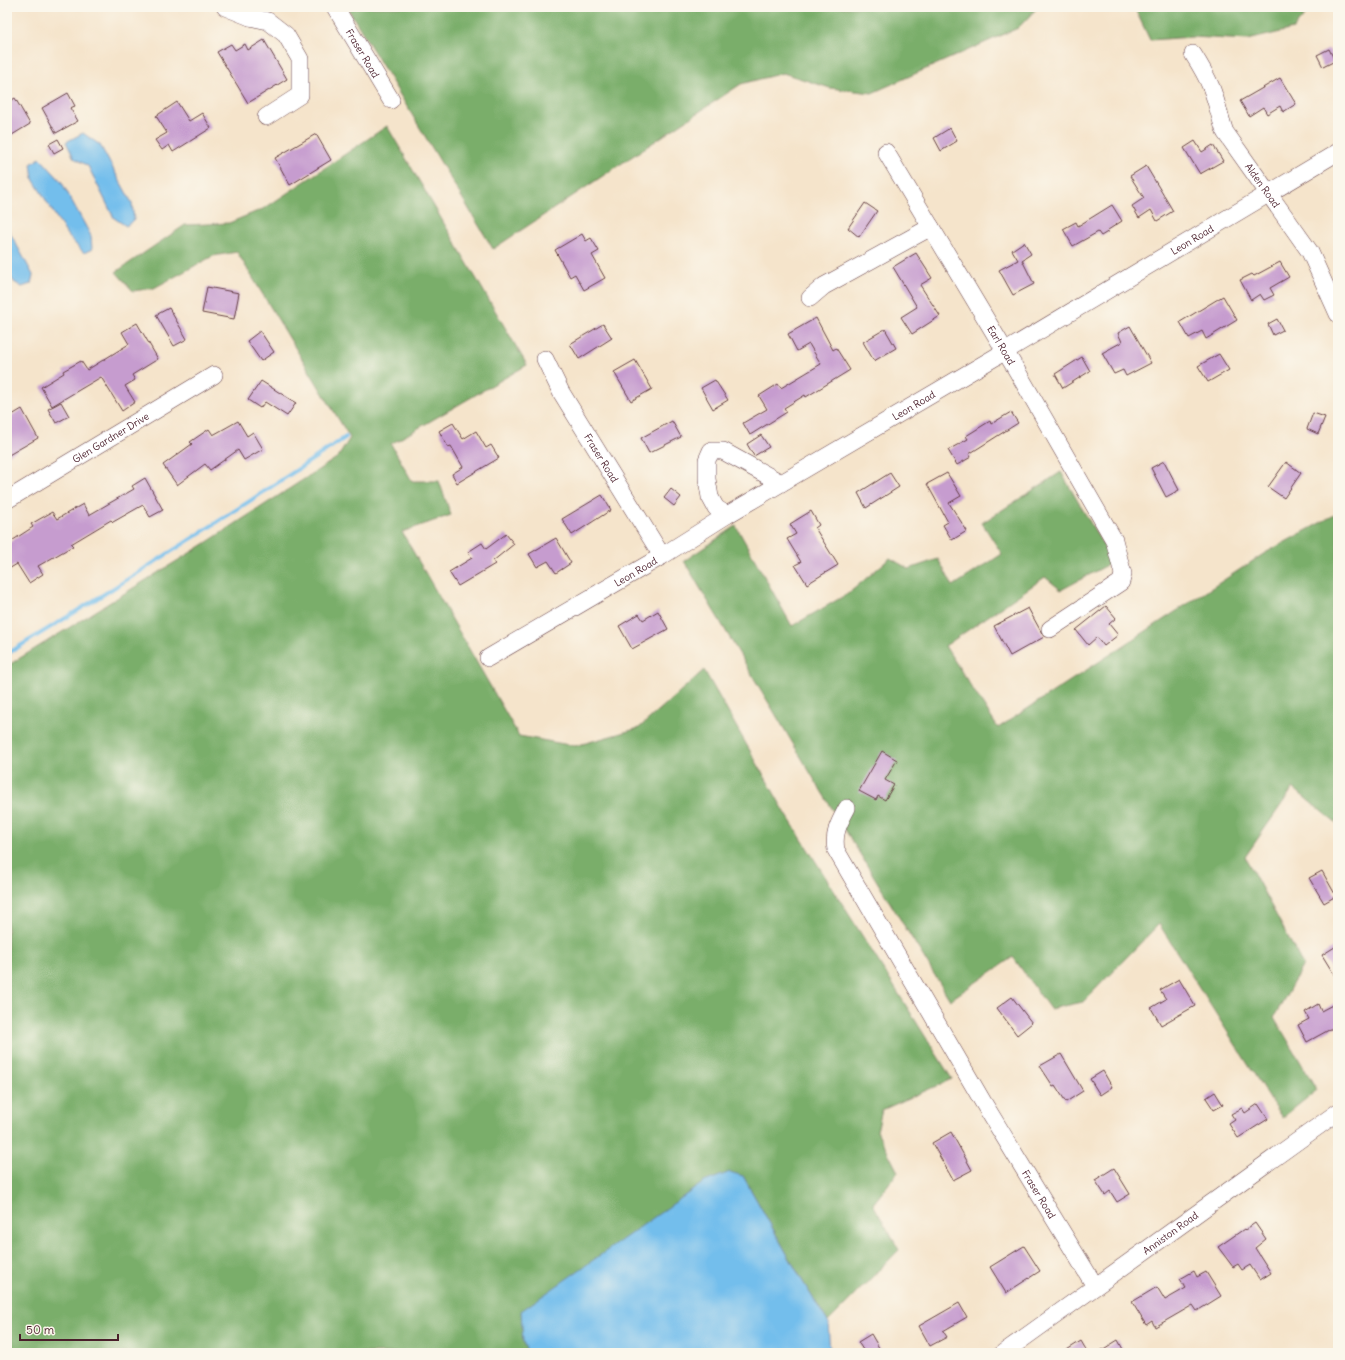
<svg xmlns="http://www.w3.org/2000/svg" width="1345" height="1360" viewBox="0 0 1345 1360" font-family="Delius,sans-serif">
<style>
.forest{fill:#7aae6a;stroke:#62664a}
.water{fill:#73beec;stroke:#5e6e8c}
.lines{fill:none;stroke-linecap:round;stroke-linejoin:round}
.stream{stroke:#73beec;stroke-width:4}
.building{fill:#c69ccf}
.minor-casing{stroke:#643d43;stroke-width:18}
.minor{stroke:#fff;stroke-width:17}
.labels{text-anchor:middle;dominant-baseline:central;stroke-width:3.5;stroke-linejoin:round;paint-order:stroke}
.street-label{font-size:10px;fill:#4a1f2b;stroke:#fbf7ec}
</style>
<rect width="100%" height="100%" fill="#fbf7ec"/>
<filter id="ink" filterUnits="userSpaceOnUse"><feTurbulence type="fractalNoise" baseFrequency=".025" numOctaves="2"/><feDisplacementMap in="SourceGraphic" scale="8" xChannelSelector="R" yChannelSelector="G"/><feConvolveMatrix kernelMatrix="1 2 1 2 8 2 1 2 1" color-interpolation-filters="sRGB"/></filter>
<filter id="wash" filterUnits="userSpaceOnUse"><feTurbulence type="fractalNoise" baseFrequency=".012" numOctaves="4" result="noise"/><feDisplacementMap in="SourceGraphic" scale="16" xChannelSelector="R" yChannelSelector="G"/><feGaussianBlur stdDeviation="0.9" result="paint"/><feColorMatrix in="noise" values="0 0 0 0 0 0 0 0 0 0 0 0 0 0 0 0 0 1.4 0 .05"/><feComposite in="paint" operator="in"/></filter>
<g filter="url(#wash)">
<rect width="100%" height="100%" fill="#f5e4cb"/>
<g class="forest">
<path d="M347,7h691l-20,21 -146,65 -42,-5 -47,-15 -42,11 -248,165z"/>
<path d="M1134,7h178l-19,22 -45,11 -56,-3 -42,3z"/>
<path d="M387,126l140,239 -136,79 21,37h27l12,34 -49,17 117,204 56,10 64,-18 65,-58 82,144 166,265 -70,31 -5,21 21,41 -25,32 26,46 -71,72 -25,-40 -60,-106 -220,166 5,11h-521v-687l194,-120 137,-89 12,-19 -113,-186 -24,4 -59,32 -21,3 -17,-19 69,-47 44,-2 36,-15z"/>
<path d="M1061,472l52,90 -52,28 -16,-13 -100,69 53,82 267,-175 73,-40v312l-45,-37 -48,69 58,108 -29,52 43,73 -35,28 -123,-194 -76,78 -33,7 -37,-52 -63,43 -130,-211 -136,-228 52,-35 56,100 57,-33 41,-35 19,11 29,-10 15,27 49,-32 -20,-31z"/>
</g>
<g class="water">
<path d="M83,133l17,12 32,58 2,17 -8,6 -12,-8 -26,-52 -14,-8 -8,-16z"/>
<path d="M40,158l21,23 30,55 1,13 -8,4 -17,-18 -34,-56 -2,-15z"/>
<path d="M7,227l26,48 -2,9 -9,3 -8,-5 -7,-11z"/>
<path d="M730,1172l13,4 60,106 25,40 2,31h-302l-5,-11 -2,-31 183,-129z"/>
</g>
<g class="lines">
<path class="stream" d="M7,654c115,-70 228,-142 339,-217"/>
</g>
<g id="blocks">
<g class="building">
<path d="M264,40l23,39 -39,24 -31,-51 14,-8 4,6 10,-6 3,6z"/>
<path d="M1329,49l6,12 -12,6 -6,-12z"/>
<path d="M1280,78l16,26 -13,8 -3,-6 -13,8 -4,-7 -14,9 -9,-15z"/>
<path d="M68,93l7,13 -5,2 8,13 -22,12 -14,-25z"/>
<path d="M15,98l15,26 -23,14v-35z"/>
<path d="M177,102l12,19 13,-8 9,15 -38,24 -4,-7 -7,5 -7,-10 12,-7 -11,-17z"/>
<path d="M950,128l7,13 -16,10 -7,-13z"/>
<path d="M316,134l15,26 -41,25 -15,-27z"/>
<path d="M58,139l5,9 -9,5 -5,-9z"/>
<path d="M1195,141l7,11 11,-7 10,16 -23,13 -16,-26z"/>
<path d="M1146,166l27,45 -16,10 -6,-11 -12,8 -7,-12 12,-8 -14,-22z"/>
<path d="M865,203l12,8 -18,26 -11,-9z"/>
<path d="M1112,205l10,16 -14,9 1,1 -8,5 -3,-4 -25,14 -10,-17 13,-7 2,4z"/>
<path d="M582,234l4,7 5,-3 8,13 -7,4 13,23 -21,12 -9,-16 -5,3 -15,-27z"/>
<path d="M1024,242l7,12 -9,6 12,24 -21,11 -14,-25 19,-10 -6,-10z"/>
<path d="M916,253l16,25 -12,7 20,31 -28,18 -11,-17 16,-10 -24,-40z"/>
<path d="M1280,262l9,15 -19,11 4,7 -10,5 -4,-6 -9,6 -11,-20 12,-6 2,2z"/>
<path d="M207,287l32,6 -5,26 -32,-6z"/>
<path d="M1223,296l14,24 -31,19 -4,-8 -13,7 -9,-16z"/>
<path d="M169,308l18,31 -13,7 -18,-31z"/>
<path d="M816,318l17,32 3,-2 14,22 -44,27 -1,-2 -21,13 3,4 -37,23 -7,-12 24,-14 -8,-13 19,-12 3,4 40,-24 -12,-20 -12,7 -9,-17z"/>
<path d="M1277,319l6,11 -10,5 -5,-11z"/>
<path d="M137,323l21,36 -26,16 3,5 -10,6 10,16 -13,9 -21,-34 -49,29 -11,-19 23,-14 -1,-2 18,-10 6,9 42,-26 -7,-12z"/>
<path d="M603,324l9,14 -33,21 -9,-15z"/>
<path d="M1130,326l21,37 -25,13 -3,-6 -9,4 -12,-21 20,-11 -4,-9z"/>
<path d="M885,329l11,19 -22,13 -11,-19z"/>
<path d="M260,331l14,21 -13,9 -14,-20z"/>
<path d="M1219,354l10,16 -21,12 -10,-16z"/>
<path d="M1082,357l8,14 -27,17 -8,-14z"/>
<path d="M635,360l17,29 -21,12 -17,-29z"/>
<path d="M715,380l13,20 -15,9 -12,-21z"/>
<path d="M261,381l35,22 -9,13 -22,-14 -5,6 -12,-8z"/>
<path d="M61,402l8,14 -13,7 -8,-14z"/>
<path d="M22,409l16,29 -31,18v-38z"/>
<path d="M1011,412l7,11 -49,31 2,3 -14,8 -9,-15 20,-11 -2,-3 24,-15 1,3z"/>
<path d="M1313,413l12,4 -7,17 -11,-5z"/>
<path d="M238,421l9,15 6,-4 10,17 -19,11 -6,-10 -28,20 -5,-6 -28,21 -14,-20 29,-21 -2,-2 19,-13 4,6z"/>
<path d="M672,421l9,16 -32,16 -8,-15z"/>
<path d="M453,423l10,16 13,-8 10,17 5,-3 8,13 -42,25 -5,-9 11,-7 -12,-21 -3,1 -9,-16z"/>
<path d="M761,435l8,12 -15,9 -7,-12z"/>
<path d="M1164,461l15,29 -13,7 -15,-29z"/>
<path d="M1286,462l15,11 -17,25 -16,-11z"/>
<path d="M890,473l9,14 -33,21 -8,-15z"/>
<path d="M947,473l14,23 -12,7 18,28 -15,9 -9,-15 5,-3 -21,-38z"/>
<path d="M145,478l18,32 -13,7 -7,-12 -30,17 -2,-2 -40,24 2,2 -35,20 5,8 -14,9 -12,-19 -10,6v-26l26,-17 -2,-3 21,-12 5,7 26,-15 6,11 45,-26 -2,-3z"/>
<path d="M671,489l10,8 -7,9 -10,-8z"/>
<path d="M602,495l9,15 -39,25 -10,-16z"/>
<path d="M811,511l8,14 -4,3 23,37 -31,19 -12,-19 6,-3 -14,-23 9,-5 -6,-10z"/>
<path d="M506,534l8,10 -21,17 2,3 -37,22 -9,-14 23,-14 -4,-6 14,-9 4,6z"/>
<path d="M556,538l15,25 -15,10 -8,-12 -11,6 -8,-13z"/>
<path d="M1106,606l10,12 -7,6 9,11 -14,11 -7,-9 -9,8 -12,-15z"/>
<path d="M1028,608l16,29 -34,19 -16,-30z"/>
<path d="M658,611l10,18 -36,20 -13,-23 20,-12 4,6z"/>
<path d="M882,751l15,9 -12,20 9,5 -9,15 -7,-4 -2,4 -17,-9z"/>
<path d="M1322,871l14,25 -12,7 -15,-25z"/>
<path d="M1338,945v36l-16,-26z"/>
<path d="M1179,979l16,27 -34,19 -10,-17 15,-9 -6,-9z"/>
<path d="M1012,997l20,26 -15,12 -20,-27z"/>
<path d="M1338,1002v23l-31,17 -9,-17 11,-6 -4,-7 13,-8 3,7z"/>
<path d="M1061,1054l22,37 -17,11 -11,-17 -2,1 -13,-20z"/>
<path d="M1103,1071l9,16 -12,8 -10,-16z"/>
<path d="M1215,1092l8,13 -9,5 -8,-12z"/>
<path d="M1258,1104l10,15 -30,19 -9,-14 6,-4 -4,-6 11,-6 3,5z"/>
<path d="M951,1132l21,38 -19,10 -21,-37z"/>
<path d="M1114,1168l16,26 -13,8 -7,-11 -5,4 -10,-15z"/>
<path d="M1255,1223l11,16 -11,9 16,25 -11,7 -10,-15 -8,5 -4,-6 -5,3 -15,-20 26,-18 1,1z"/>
<path d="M1024,1246l16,25 -34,22 -16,-26z"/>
<path d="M1194,1271l3,6 9,-5 15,24 -24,15 -4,-6 -38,22 -3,-6 -6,4 -14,-23 25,-15 8,13 21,-12 -6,-9z"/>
<path d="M959,1303l8,14 -24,14 4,6 -17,9 -11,-20z"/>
<path d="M871,1334l11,19h-17l-7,-11z"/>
<path d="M1118,1340l7,13h-28z"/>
<path d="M1081,1341l7,12h-26z"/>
</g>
</g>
</g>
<g filter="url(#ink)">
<use href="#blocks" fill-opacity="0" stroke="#643d43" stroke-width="1"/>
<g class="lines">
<g class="minor-casing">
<g id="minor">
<path d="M225,7l25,10 1,-10"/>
<path id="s1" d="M335,7l56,93"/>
<path d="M250,17l18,4 18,14 14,24v36l-34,22"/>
<path id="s2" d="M1193,54c7,11 13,21 18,33 6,15 9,31 14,45l85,120 28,62"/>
<path id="s3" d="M886,152l131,219 97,169 9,34 -2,8 -71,47"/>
<path d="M810,298l14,-12 107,-59"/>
<path id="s4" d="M545,359l16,33 101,164"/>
<path id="s5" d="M7,500l207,-125"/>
<path d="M727,515l-11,-7 -6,-11 -3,-18v-19l4,-9h12l58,32"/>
<path id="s6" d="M488,658l174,-102 65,-41 277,-163 334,-200"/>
<path id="s7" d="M847,808c-8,15 -14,25 -11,42l147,252 112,184"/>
<path id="s8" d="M1003,1353l335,-241"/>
</g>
</g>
<use href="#minor" class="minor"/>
</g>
</g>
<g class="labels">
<g class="street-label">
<text stroke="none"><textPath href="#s1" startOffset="54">Fraser Road</textPath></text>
<text stroke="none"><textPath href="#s2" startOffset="150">Alden Road</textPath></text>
<text stroke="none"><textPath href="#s6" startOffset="819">Leon Road</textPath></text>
<text stroke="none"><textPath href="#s3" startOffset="225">Earl Road</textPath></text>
<text stroke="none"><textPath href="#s6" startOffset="495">Leon Road</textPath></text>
<text stroke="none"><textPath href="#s5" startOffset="121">Glen Gardner Drive</textPath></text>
<text stroke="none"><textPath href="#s4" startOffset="114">Fraser Road</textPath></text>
<text stroke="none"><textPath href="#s6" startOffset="171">Leon Road</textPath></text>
<text stroke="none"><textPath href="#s7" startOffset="444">Fraser Road</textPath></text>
<text stroke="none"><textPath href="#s8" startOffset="206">Anniston Road</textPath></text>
</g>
</g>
<rect width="1345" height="1360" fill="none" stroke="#fbf7ec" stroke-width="24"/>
<path d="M20 1334v6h98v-6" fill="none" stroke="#4a1f2b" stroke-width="2"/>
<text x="26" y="1334" font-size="12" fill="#4a1f2b" stroke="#fbf7ec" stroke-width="3" paint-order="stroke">50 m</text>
</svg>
